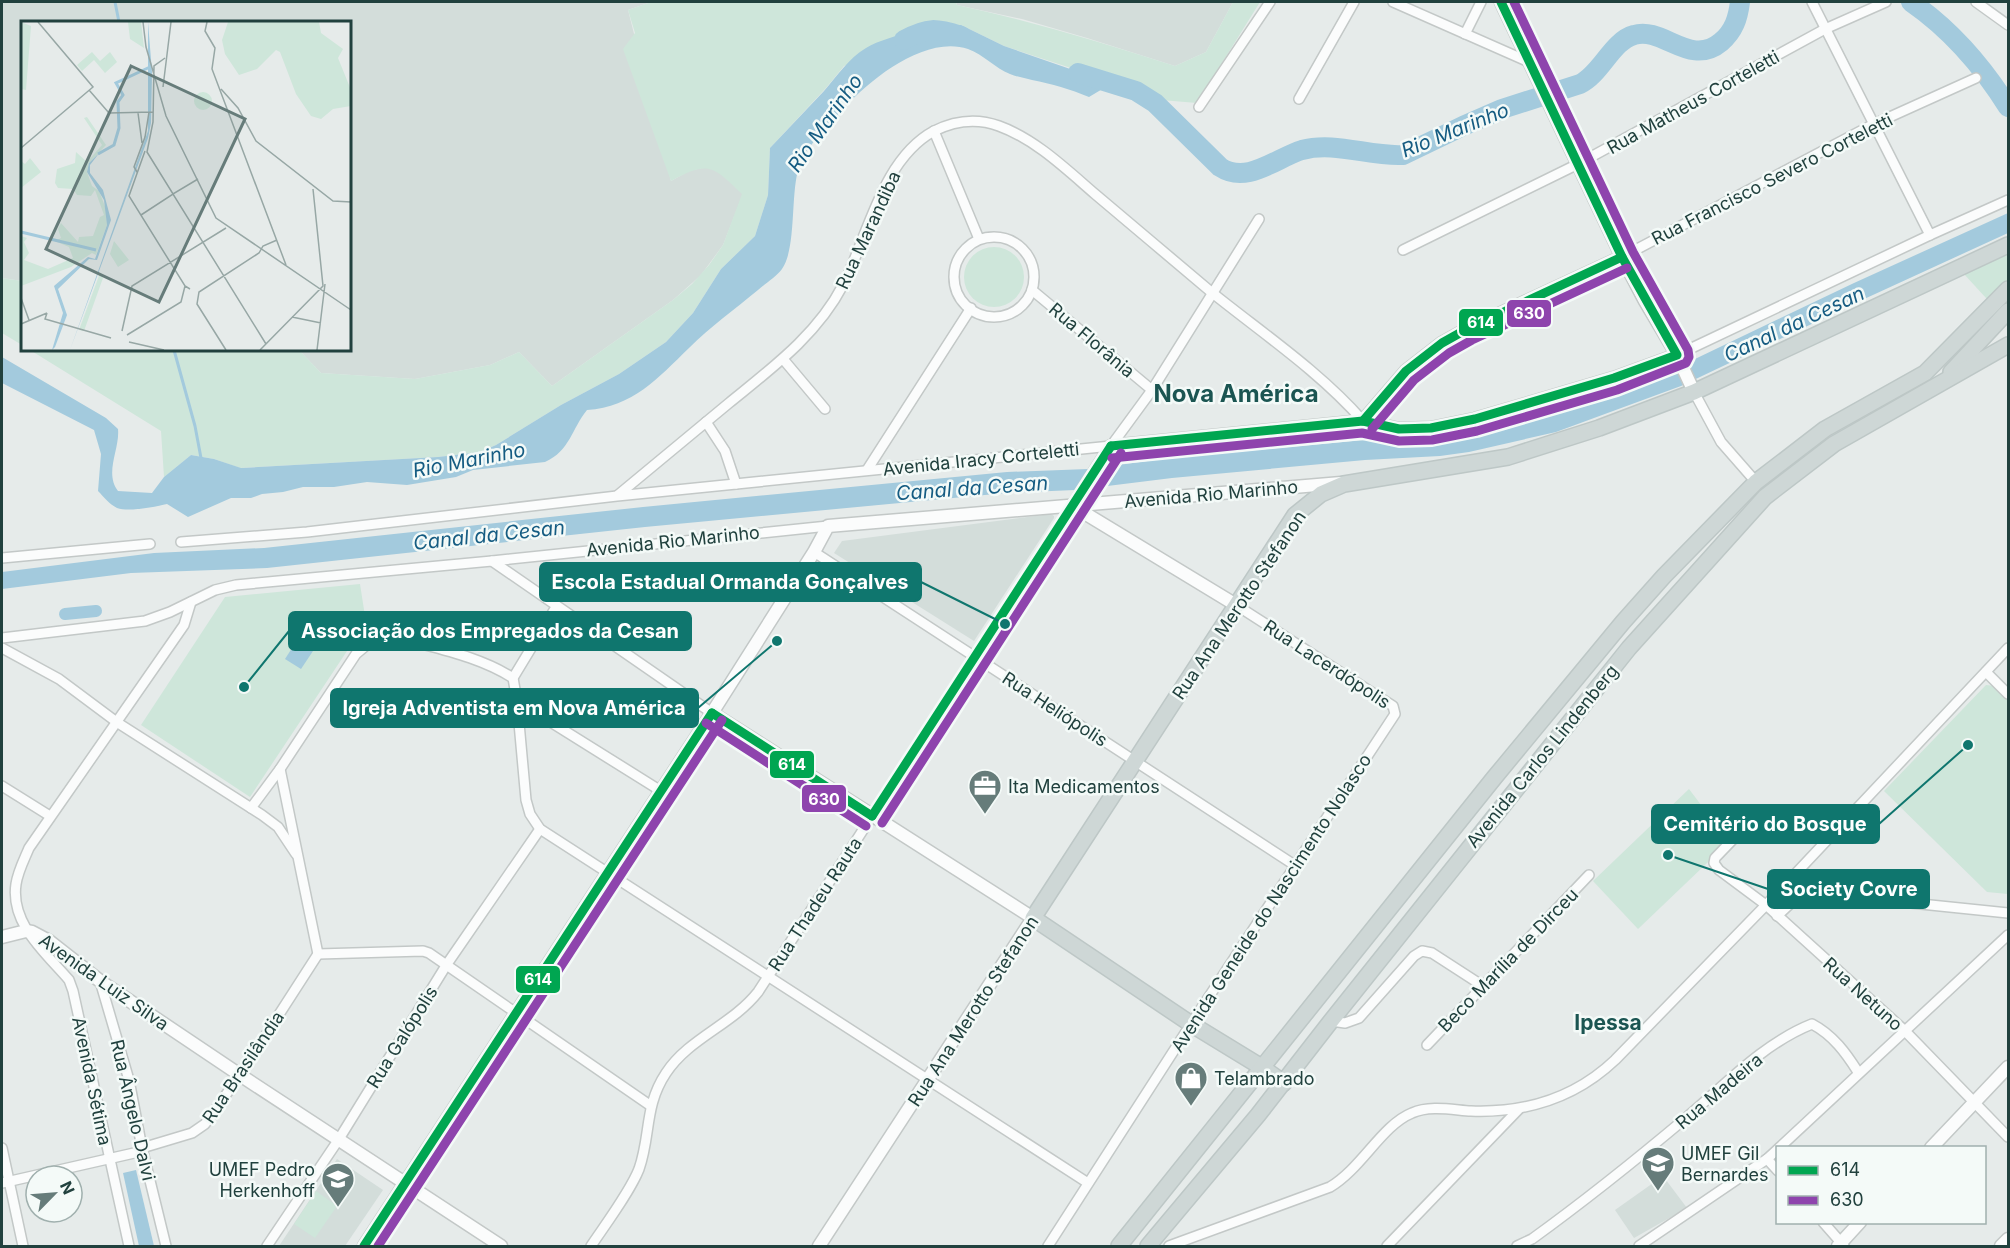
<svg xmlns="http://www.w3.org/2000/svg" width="2010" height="1248" viewBox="0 0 2010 1248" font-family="Inter,sans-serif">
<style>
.built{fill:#d3ddda}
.green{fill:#cee6da}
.water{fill:#a3cadd}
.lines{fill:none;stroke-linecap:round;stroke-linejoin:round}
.stream{stroke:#a3cadd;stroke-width:3}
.canal{stroke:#a3cadd;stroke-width:12}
.river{stroke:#a3cadd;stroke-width:20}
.minor-casing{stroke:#c3c8c7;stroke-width:12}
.tertiary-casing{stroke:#c3c8c7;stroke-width:15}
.primary-casing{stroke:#bdc7c6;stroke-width:18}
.minor{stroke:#fbfcfc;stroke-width:9}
.tertiary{stroke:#fbfcfc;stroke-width:12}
.primary{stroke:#ced7d6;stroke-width:15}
.bus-1-casing{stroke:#f4faf8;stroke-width:14}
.bus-2-casing{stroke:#f4faf8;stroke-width:14}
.bus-1{stroke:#00a651;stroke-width:9}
.bus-2{stroke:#8e44ad;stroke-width:9}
.labels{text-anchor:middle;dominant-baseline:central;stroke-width:5;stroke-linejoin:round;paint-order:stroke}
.street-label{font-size:18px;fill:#21413e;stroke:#f4faf8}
.poi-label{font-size:18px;fill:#21413e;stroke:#f4faf8;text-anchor:start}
.water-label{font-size:20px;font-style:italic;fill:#155c82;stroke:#f4faf8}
.quarter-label{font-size:21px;font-weight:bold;fill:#1b5552;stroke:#f4faf8}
.district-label{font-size:24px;font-weight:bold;fill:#1b5552;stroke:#f4faf8}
.inset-river{fill:none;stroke:#a3cadd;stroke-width:3}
.inset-road{fill:none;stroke:#97a7a5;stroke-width:1.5}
.view{fill:#667c7a;fill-opacity:0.15;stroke:#667c7a;stroke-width:3}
.inset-edge{fill:none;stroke:#21413e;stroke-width:3}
.leader{fill:none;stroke:#0f766e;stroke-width:2}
.callout-dot{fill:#0f766e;stroke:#f4faf8;stroke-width:2}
.callout{fill:#0f766e;stroke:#0f766e;stroke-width:2}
.callout-label{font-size:20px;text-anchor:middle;font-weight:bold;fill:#fff}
.line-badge{stroke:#f4faf8;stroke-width:2}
.badge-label{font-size:16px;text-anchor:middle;font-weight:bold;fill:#fff}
</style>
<rect width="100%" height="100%" fill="#e6ebea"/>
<g class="built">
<path d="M2,2h649l-23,8 43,171 18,-10 17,-4 13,4 24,23 -20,51 -22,30 -28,25 -121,86 -33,-34 -29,13 -75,14 -94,-6 -22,-23h51v-328h-98l-14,-1 -2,1h-214v259l-20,-3z"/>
<path d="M956,2h277l-27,50 -31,14 -88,-28 -65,-19 -65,-14z"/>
<path d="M1051,514l3,2v2l-80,123 -140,-88 8,-12z"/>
<path d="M337,1159l46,31 -38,56h-66z"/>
<path d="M1663,1176l24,32 -53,30 -19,-28z"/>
</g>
<g class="green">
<path d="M651,2h305l1,3c74,16 146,38 218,61l31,-14 27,-50h27l-63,101 -48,-4 -69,-28 -76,-25 -43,-21 -117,41 -18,22 -56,60 -2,47 -13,41 -34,33 -28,44 -27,29 -47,32 -58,31 -65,40 -16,7 -42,5 -198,11 -26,-9 -23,-4 -27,22 -3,-46 -131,-81h269l22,23 94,6 75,-14 29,-13 33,34 121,-86 19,-16 17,-19 14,-20 19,-51c-29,-28 -33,-34 -71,-13l-48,-132 12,-16 -7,-23z"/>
<circle cx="994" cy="277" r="30"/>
<path d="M2006,254l2,1v67l-44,-48z"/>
<path d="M2,278l20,3v64l-20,-12z"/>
<path d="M360,584l7,45 -10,7 -107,161 -109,-72 84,-128z"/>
<path d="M1986,685l10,1 12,13v195l-21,-2 -103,-101z"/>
<path d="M1689,789l40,53 -91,87 -45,-48z"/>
<path d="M316,1191l21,15 -22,32 -21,-14z"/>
</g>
<g class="water">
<path d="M961,25l43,21 98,34 2,8 -15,9c-19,-8 -37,-13 -57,-17 -7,-2 -15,-3 -22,-6 -15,-6 -26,-19 -42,-25 -42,-14 -96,29 -122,57 -15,16 -40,40 -47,61 -9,27 -2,80 -17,102 -6,8 -16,14 -24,21 -23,19 -48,37 -69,58 -31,30 -56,59 -102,62 -15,18 -17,41 -42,52l-72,8 -17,7 -49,8 -40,-3 -33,5h-31l-20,5 -21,2 -11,4h-20l-43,19 -21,-13c-12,3 -38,8 -50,4 -8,-4 -13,-11 -19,-17l3,-37 -7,-24 -92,-47v-26l104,61 12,11c2,20 -14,44 0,62l34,2 12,-16 27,-22 23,4 27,9 197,-11 42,-5 16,-7 65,-40 58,-31 47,-32 27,-29 28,-44 34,-33 13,-41 2,-47c18,-19 36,-38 54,-57 14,-16 24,-32 42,-43 26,-15 65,-19 95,-23z"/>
<path d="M2008,213v20l-146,67 -181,86 -125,46 -87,20 -29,4 -75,4 -193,18 -97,12 -69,3 -361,34 -378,41 -136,5 -129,16v-17l152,-19 110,-5 379,-41 364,-35 81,-3 82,-11 195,-18 73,-3 27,-4 86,-19 121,-44 182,-87z"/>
<path d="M307,625l16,11 -22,33 -16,-10z"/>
<path d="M136,1170l18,76h-15l-16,-73z"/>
</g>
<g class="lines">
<g class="stream">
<path d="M115,2l4,20"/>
<path d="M174,350l21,76 6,32"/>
</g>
<path class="canal" d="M65,614l31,-3"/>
<g class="river">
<path d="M1911,2c39,27 72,65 97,105"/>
<path d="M904,40c24,-13 32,-12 57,-4"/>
<path d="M1078,73l58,18 19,12 65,64c27,18 56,-9 82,-17 33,-9 68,7 101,5l60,-29 39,-17 78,-25c21,-10 32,-43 54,-49 29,-9 56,33 87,7 13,-11 17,-24 19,-40"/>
</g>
<g class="minor-casing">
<g id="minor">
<path d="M1393,2l136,60"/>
<path d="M1812,2l118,233"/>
<path d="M1976,2l32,23"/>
<path d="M1465,34l16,-32"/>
<path d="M1299,99l55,-97"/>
<path d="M1199,107l71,-105"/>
<path d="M934,131l45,108"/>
<circle cx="994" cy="277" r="40"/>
<path d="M1403,250l175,-86 247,-135 61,-27"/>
<path d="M1622,257l250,-132 104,-47"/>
<path d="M1032,290l120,100"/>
<path d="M1677,355l253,-120 78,-35"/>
<path d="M783,359l42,50"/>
<path d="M1694,392l27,50 35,40"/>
<path d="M706,422l19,29 11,33"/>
<path d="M867,470l104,-162"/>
<path d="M618,495c37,-31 74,-61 111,-92 43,-35 88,-68 114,-118 25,-49 39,-126 91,-154 20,-10 43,-13 65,-5 36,13 67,43 96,68 38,32 77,65 115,97 52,42 109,80 153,130"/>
<path d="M181,542l126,-10 310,-36 494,-50 41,-56 107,-171"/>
<path d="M814,552l482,314"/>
<path d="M2,558l148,-14"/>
<path d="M492,561l220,152"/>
<path d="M2,638l143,-17 25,-9 45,-22 21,-5 256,-24 336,-35"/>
<path d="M2,648l57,31 59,44 144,92 16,12 18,27"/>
<path d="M1986,672l22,22"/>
<path d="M513,678l43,-71"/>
<path d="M517,701l144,90"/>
<path d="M280,769l38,185"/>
<path d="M2,786l48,30"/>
<path d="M251,808l29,-39 76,-115 18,-15 10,-3h9c40,12 84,19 120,42l4,23 9,99 4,14 10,15 548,354"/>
<path d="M1742,830l-27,28 -1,5 5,7 47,35 138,125 104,107"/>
<path d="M1777,916l16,-15 89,-1 126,13"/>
<path d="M318,954l105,-3 6,2 222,153"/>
<path d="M100,981l29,99 13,68 24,98"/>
<path d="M1331,1021l14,2 14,-5 55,-62 8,-5 10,2 51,33"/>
<path d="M1427,1045l162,-170"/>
<path d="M2,1148l21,98"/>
<path d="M142,1148l50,-15 13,-9 35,-49 78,-121"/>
<path d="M1779,1148l229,-213"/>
<path d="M1767,1159l11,12"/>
<path d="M2,1183l141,-32"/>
<path d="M1823,1222l21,24"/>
<path d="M129,1246l-56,-255 -4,-11c-23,-27 -59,-56 -53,-96 2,-13 8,-24 13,-36l155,-223 7,-23"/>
<path d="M267,1246l72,-107 108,-175 93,-135"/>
<path d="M591,1246c14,-21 39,-54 48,-77 12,-34 5,-63 27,-96 23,-35 66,-48 92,-81l315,-486"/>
<path d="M1048,1246l143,-222 204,-310 -2,-8 -157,-101"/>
<path d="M1169,1246l161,-59c31,-18 52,-62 82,-74 18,-8 41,-3 59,-2 55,2 104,-13 144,-51l151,-155 242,-257"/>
<path d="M1387,1246l132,-137"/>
<path d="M1517,1246l15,-7c54,-39 105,-80 155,-122 39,-33 77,-74 125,-93 21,11 34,29 46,48"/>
<path d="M1639,1246l128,-87 11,-10"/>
</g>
</g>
<g class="tertiary-casing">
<g id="tertiary">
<path d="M1501,2l121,255 23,44 32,54 17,37"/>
<path d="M1363,421l43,-50 36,-28 25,-14 155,-72"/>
<path d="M1073,506l38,-60 252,-25 36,8 32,-1 44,-9 139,-41 63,-23"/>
<path d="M1073,506l163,99"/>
<path d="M712,713l321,205 -214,328"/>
<path d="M2,937l24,-6 6,1 17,9 51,40 140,94 261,171"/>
<path d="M1931,1148l77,-81"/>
<path d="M364,1246l348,-533 102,-161 14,-26 513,-43"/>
<path d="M1838,1246l22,-24"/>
<path d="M2001,1246l7,-7"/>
</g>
</g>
<g class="primary-casing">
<g id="primary">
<path d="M1951,372l57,-61"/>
<path d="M1284,1083l-21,-15 -72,-44 -158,-106 262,-403 26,-21 23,-10 164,-27 91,-29 95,-36 314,-147"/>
<path d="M1119,1246l375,-468 129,-156 41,-46 92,-94 69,-53 100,-56 83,-84"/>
<path d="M1148,1246l110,-131 73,-94 298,-373 136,-151 69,-53 174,-99"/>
</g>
</g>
<use href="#minor" class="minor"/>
<use href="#tertiary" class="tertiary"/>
<use href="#primary" class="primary"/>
<g class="bus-1-casing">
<g id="bus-1">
<path d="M1363,421l43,-50 36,-28 25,-14 155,-72"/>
<path d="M1111,446l252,-25 36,8 32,-1 44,-9 139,-41 63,-23 -55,-98 -121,-255"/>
<path d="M712,713l160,103"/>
<path d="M872,816l239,-370"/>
<path d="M364,1246l348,-533"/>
</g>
</g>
<g class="bus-2-casing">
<g id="bus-2">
<path d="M1372,429l42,-49 35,-27 23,-13 155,-72"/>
<path d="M1112,458l250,-25 37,8 33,-1 45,-9 140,-41 69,-27 3,-6 -1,-7 -55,-98 -119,-250"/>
<path d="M706,723l160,103"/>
<path d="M882,823l239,-370"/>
<path d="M378,1246l344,-526"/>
</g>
</g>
<use href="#bus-1" class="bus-1"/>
<use href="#bus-2" class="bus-2"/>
</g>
<defs>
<g id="office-pin" transform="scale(1.725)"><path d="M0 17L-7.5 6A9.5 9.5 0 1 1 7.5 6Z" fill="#667c7a" stroke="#f4faf8"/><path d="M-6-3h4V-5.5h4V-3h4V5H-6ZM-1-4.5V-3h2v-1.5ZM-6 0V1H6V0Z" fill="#fff"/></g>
<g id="shop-pin" transform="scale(1.725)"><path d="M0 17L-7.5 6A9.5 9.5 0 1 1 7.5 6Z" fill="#667c7a" stroke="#f4faf8"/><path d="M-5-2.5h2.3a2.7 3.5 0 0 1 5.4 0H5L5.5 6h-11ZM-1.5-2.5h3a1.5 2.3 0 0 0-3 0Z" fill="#fff"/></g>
<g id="school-pin" transform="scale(1.725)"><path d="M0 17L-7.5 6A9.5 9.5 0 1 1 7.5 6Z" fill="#667c7a" stroke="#f4faf8"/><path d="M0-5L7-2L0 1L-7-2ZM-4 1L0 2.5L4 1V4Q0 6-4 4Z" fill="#fff"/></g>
</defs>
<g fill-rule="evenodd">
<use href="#office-pin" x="985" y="786"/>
<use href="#shop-pin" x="1191" y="1078"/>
<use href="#school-pin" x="1658" y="1163"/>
<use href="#school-pin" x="338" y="1179"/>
</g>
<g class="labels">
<g class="street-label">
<text transform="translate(1693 102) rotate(-29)">Rua Matheus Corteletti</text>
<text transform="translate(1772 179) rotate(-27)">Rua Francisco Severo Corteletti</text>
<text transform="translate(868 230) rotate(-65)">Rua Marandiba</text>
<text transform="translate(1092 340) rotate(40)">Rua Florânia</text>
<text transform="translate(981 459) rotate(-6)">Avenida Iracy Corteletti</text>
<text transform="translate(1211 494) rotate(-5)">Avenida Rio Marinho</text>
<text transform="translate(673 541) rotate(-6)">Avenida Rio Marinho</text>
<text transform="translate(1239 605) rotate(-56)">Rua Ana Merotto Stefanon</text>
<text transform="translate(1327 664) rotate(33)">Rua Lacerdópolis</text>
<text transform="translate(1055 709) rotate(33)">Rua Heliópolis</text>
<text transform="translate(1542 756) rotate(-51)">Avenida Carlos Lindenberg</text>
<text transform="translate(1271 903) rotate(-57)">Avenida Geneide do Nascimento Nolasco</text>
<text transform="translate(815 904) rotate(-57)">Rua Thadeu Rauta</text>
<text transform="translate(1508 960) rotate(-46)">Beco Marília de Dirceu</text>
<text transform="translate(104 982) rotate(35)">Avenida Luiz Silva</text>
<text transform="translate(1863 994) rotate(42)">Rua Netuno</text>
<text transform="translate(973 1011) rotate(-57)">Rua Ana Merotto Stefanon</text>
<text transform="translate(402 1037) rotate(-58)">Rua Galópolis</text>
<text transform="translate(243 1067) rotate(-56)">Rua Brasilândia</text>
<text transform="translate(92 1081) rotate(78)">Avenida Sétima</text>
<text transform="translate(1719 1091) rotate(-40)">Rua Madeira</text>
<text transform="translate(133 1110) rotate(77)">Rua Ângelo Dalvi</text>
</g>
<g class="poi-label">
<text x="1008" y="786">Ita Medicamentos</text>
<text x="1214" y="1078">Telambrado</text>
<text x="1681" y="1153">UMEF Gil<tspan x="1681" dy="21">Bernardes</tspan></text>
<text x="315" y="1169" text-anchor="end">UMEF Pedro<tspan x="315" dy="21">Herkenhoff</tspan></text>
</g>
<g class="water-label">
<text transform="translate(825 123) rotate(-55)">Rio Marinho</text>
<text transform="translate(1455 130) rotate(-22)">Rio Marinho</text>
<text transform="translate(1794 324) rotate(-25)">Canal da Cesan</text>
<text transform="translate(469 460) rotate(-11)">Rio Marinho</text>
<text transform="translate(972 488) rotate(-4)">Canal da Cesan</text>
<text transform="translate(489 535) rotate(-6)">Canal da Cesan</text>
</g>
<g class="quarter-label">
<text x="1608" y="1022">Ipessa</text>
</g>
<g class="district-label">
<text x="1236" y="393">Nova América</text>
</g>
</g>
<g transform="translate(21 21)">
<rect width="330" height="330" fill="#e6ebea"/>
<path d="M0,1l10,4 -5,64 -5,-1zM107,1h13l3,26 -14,-9zM207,1h91l2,11 22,16 -5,9 13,32v16l-18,3 -12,10 -10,-3 -15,-22 -16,-42 -4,-2 -19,19 -18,6 -14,-21 -3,-14zM71,31l8,9 10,-9 7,10 -12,11 -11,-13 -12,11 -5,-6zM173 80a9 9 0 1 1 18 0a9 9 0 1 1-18 0ZM66,96l19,28 -17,18 -2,9 5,14 7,5 7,18 1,16 -11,30 -4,-2 -21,14 -50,19v-50l6,2 -3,4 5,11 -5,7 24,9 25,-11 -4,-11 -14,-6 6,-3 -3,-9 3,-6 17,19 1,-5 14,-1 7,-19 4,-2 -9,-25 -4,6 -14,-1 -4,-6 -15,-1 -3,-5 2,-14 18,-6 1,-11 11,10 15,-17 -18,-27zM9,137l11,14 -20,16v-27l4,3zM93,220l15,19 -11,7 -8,-13zM79,252l3,5 -19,53 -5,-1z" fill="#cee6da"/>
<path d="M127,1l4,50 -1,51 -3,15 -78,212 78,-219zM79,131l-10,13v8l13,17 8,30 -14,40 -8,-1 -31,30 9,26 -12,32 -3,3 11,-37 -9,-27 34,-29 7,2 12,-34 -3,-25 -17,-28 2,-9z" fill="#a3cadd"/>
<path class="inset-river" d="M77,133l16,-9 5,-17 -1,-26 5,-7 -7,-12 34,-16M0,211l75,18"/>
<path class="inset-road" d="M122,1l3,25 20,69 50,102 135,92M186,1l-2,9 10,17 -3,21 74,196M144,37l-11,8 -1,56 -6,30 26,42 25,-15M142,66l8,-65M200,68l17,19 18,33 77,60 18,1M68,69l20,23 44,-1M117,92l4,30M0,127l72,-61 -55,-65M124,130l-16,45 56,90 5,3M116,151l-3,-5 11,-30 4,-25M120,194l32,-21 93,150M0,277l8,22M26,292l-2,6 66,19M271,296l29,6M0,303l26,-11M101,310l10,-45 94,-58M106,314l54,-33 4,-16M108,321l35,8M205,329l-29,-46 2,-12 60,-39 4,-7 14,-6M239,329l63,-64 -10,-97M296,329l8,-66"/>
<path class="view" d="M110,45l114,53 -86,183 -113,-53z"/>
<rect width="330" height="330" class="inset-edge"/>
</g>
<path class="leader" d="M1005 624L921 582M244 687L289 631M777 641L698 708M1968 745L1879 824M1668 855L1768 889"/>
<g class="callout-dot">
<circle cx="1005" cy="624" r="6"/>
<circle cx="244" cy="687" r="6"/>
<circle cx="777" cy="641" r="6"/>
<circle cx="1968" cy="745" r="6"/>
<circle cx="1668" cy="855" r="6"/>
</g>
<g class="callout">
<rect x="540" y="563" width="381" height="38" rx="6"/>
<rect x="289" y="612" width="402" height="38" rx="6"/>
<rect x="331" y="689" width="367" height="38" rx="6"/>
<rect x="1652" y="805" width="227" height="38" rx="6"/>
<rect x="1768" y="870" width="161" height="38" rx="6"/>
</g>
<g class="callout-label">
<text x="730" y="589">Escola Estadual Ormanda Gonçalves</text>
<text x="490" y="638">Associação dos Empregados da Cesan</text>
<text x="514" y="715">Igreja Adventista em Nova América</text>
<text x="1765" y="831">Cemitério do Bosque</text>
<text x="1849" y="896">Society Covre</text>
</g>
<g class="line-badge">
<rect x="1506" y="299" width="46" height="29" rx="6" fill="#8e44ad"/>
<rect x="1458" y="308" width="46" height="29" rx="6" fill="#00a651"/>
<rect x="769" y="750" width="46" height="29" rx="6" fill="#00a651"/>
<rect x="801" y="784" width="46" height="29" rx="6" fill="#8e44ad"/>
<rect x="515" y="965" width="46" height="29" rx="6" fill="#00a651"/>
</g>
<g class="badge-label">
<text x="1529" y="319">630</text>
<text x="1481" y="328">614</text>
<text x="792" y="770">614</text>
<text x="824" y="805">630</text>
<text x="538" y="985">614</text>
</g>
<rect width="2010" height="1248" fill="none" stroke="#21413e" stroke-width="6"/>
<rect x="1776" y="1146" width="210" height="78" fill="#f4faf8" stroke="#a0b0ae" stroke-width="1.5"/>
<rect x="1788" y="1166" width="30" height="9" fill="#00a651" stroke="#a0b0ae" stroke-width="1.5"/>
<text x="1830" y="1176" font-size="18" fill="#21413e">614</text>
<rect x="1788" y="1196" width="30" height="9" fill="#8e44ad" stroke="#a0b0ae" stroke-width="1.5"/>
<text x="1830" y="1206" font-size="18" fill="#21413e">630</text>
<g transform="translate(54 1194) rotate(65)"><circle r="28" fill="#f4faf8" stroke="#a0b0ae" stroke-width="1.5"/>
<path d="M0-4.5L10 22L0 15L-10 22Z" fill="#667c7a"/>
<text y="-9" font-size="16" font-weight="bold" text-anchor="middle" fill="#21413e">N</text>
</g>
</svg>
